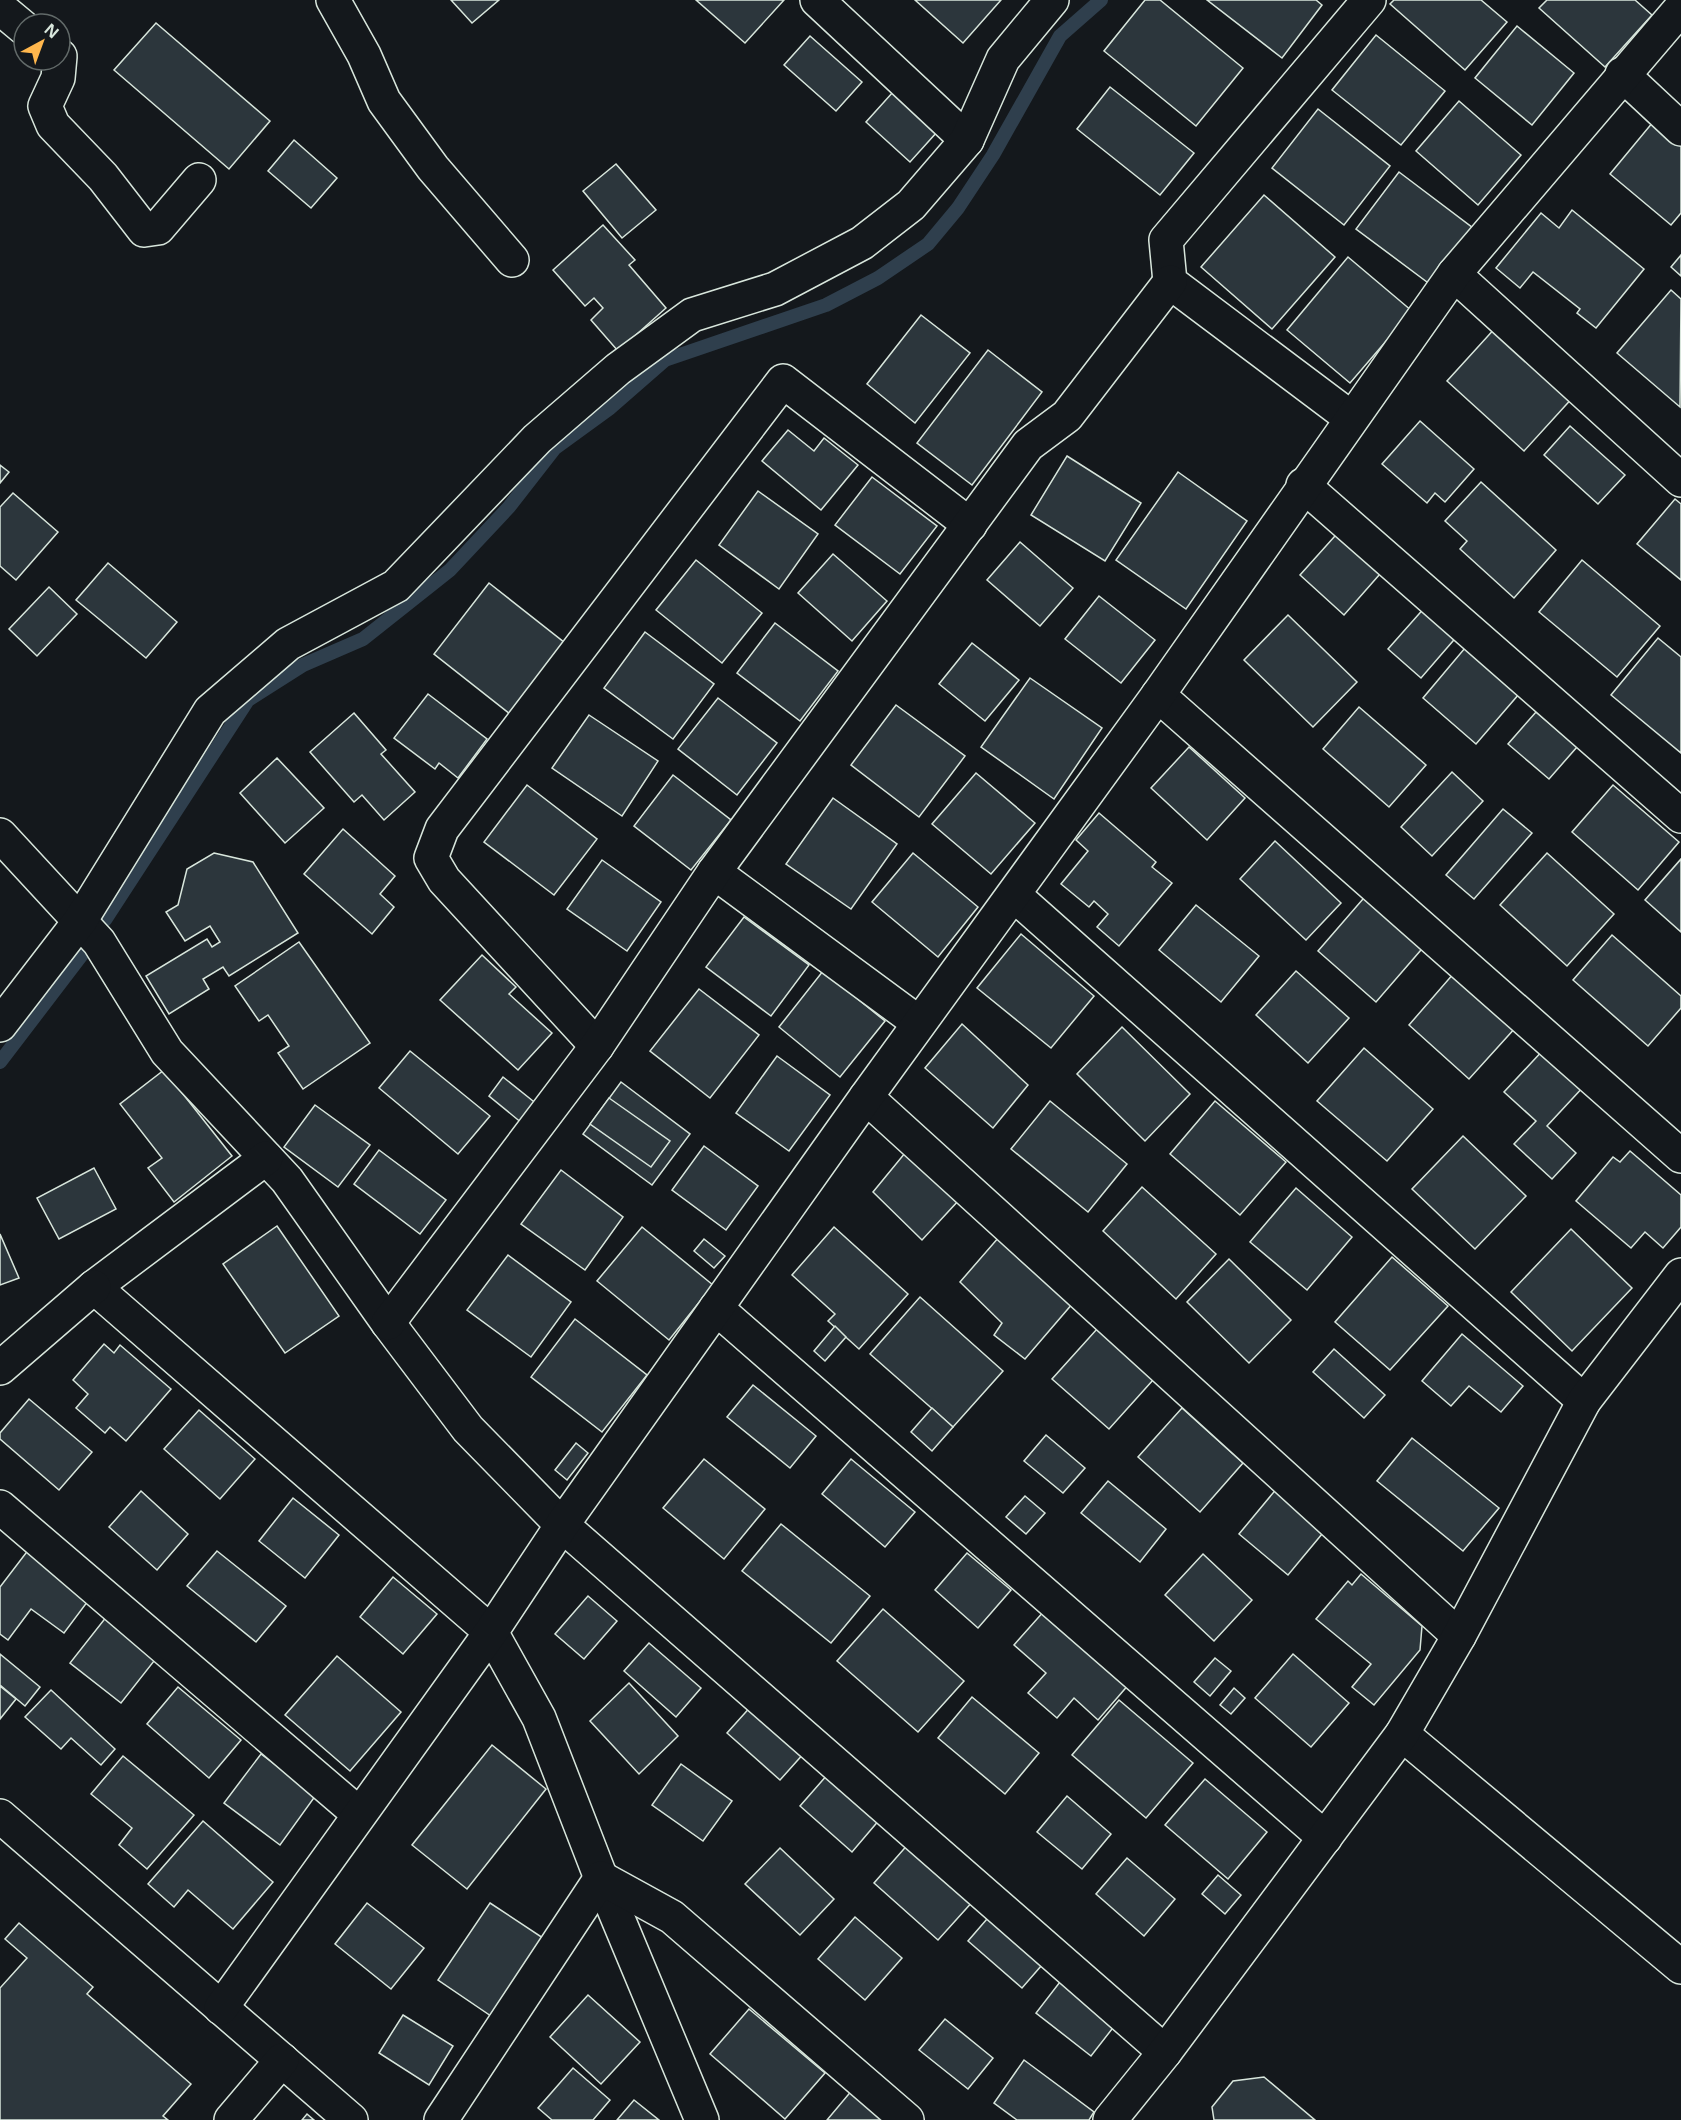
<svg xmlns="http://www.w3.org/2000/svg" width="1681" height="2120" viewBox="0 0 1681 2120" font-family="'Noto Sans',sans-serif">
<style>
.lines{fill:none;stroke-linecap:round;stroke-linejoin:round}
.stream{stroke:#2f3f4d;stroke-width:14}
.building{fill:#2c363c;stroke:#d8e6dc;stroke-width:1.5}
.minor-casing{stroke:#d8e6dc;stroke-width:36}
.minor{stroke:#14181c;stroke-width:33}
</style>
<rect width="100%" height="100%" fill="#14181c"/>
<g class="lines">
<g class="stream">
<path d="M105,920l143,-220 55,-35 60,-26 87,-69 59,-63 46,-59 55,-40 55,-48 161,-55 52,-27 50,-34 30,-36 35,-53 67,-119 41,-36"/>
<path d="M0,1062l87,-114"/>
</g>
</g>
<g class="building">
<path d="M451,0h48l-27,23z"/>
<path d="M696,0h88l-39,43z"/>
<path d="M915,0h86l-38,43z"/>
<path d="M1145,0h15l83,68 -47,58 -92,-75z"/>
<path d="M1207,0h109l6,5 -40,53z"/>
<path d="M1394,0h87l26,22 -42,48 -75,-66z"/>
<path d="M1547,0h88l17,15 -47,52 -66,-59z"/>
<path d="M156,23l114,98 -41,48 -115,-99z"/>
<path d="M1517,26l57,47 -42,52 -57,-47z"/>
<path d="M1376,35l69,56 -44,54 -69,-55z"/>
<path d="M810,36l52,46 -26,29 -52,-46z"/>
<path d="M1110,87l84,66 -34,42 -83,-66z"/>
<path d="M893,92l44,40 -27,30 -44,-40z"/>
<path d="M1459,101l62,54 -43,50 -62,-54z"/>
<path d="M1318,109l72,57 -46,59 -72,-57z"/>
<path d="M1653,122l28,23v68l-10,12 -61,-51z"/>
<path d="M294,140l43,38 -26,30 -43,-37z"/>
<path d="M616,164l40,46 -34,28 -39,-47z"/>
<path d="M1399,172l74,56 -42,57 -75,-56z"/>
<path d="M1264,195l71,62 -63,72 -71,-62z"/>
<path d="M1572,210l72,59 -48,59 -19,-15 3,-4 -47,-37 -13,16 -24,-20 45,-55 18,15z"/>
<path d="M603,225l32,35 -6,5 37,43 -48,43 -27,-31 12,-12 -9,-10 -9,8 -32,-36z"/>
<path d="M1681,255v21l-10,-9z"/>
<path d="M1348,257l64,54 -62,72 -63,-53z"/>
<path d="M1671,290l10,9 -1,108 -63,-54z"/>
<path d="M921,315l49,38 -55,70 -48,-39z"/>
<path d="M1497,326l78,69 -51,56 -77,-70z"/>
<path d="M988,350l54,42 -70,93 -55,-42z"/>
<path d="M1420,421l54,48 -29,33 -10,-9 -8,10 -45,-39z"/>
<path d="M1570,426l55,49 -27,29 -54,-49z"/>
<path d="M788,430l26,21 10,-13 34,27 -37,45 -59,-49z"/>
<path d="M1067,456l74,47 -36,58 -74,-46z"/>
<path d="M0,465l9,7 -9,11z"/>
<path d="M1178,472l69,49 -61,88 -70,-49z"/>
<path d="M872,477l65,49 -37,48 -65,-49z"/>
<path d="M1481,482l75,68 -42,48 -54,-49 7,-8 -22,-20z"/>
<path d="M758,491l60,43 -39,55 -60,-44z"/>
<path d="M13,493l45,39 -42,48 -16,-14v-59z"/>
<path d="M1675,499l6,5v76l-44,-36z"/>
<path d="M1343,527l44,39 -43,49 -44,-40z"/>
<path d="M1020,542l53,46 -33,38 -53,-46z"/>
<path d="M833,554l54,47 -35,40 -54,-48z"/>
<path d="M696,560l66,53 -40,50 -66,-53z"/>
<path d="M1582,560l78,66 -43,51 -78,-65z"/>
<path d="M108,563l69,59 -31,36 -70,-58z"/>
<path d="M489,583l76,60 -55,71 -76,-60z"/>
<path d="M49,587l28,27 -40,42 -28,-27z"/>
<path d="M1099,596l56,44 -34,43 -56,-44z"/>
<path d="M1426,606l33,28 -38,44 -33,-29z"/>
<path d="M1288,615l69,67 -44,45 -69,-67z"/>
<path d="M775,623l63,48 -38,50 -63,-48z"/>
<path d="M645,632l69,52 -41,55 -69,-51z"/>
<path d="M1658,638l23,19v96l-70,-58z"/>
<path d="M972,643l47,37 -34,41 -46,-37z"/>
<path d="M1465,648l54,46 -43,50 -53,-46z"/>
<path d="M1030,678l72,50 -48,71 -73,-52z"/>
<path d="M428,694l59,45 -29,39 -19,-15 -4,6 -41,-31z"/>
<path d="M718,698l59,45 -40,52 -59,-46z"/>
<path d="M896,705l69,51 -46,61 -68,-52z"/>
<path d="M1359,707l67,58 -37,42 -66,-58z"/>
<path d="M1536,712l41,35 -28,32 -41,-35z"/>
<path d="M354,713l32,37 -5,4 34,38 -31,28 -22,-25 -8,7 -44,-50z"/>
<path d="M589,715l69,46 -36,55 -70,-48z"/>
<path d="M1189,747l56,51 -38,42 -56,-52z"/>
<path d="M277,758l47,50 -39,35 -45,-50z"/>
<path d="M1452,772l31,29 -51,55 -31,-29z"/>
<path d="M976,773l59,50 -44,51 -59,-50z"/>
<path d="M673,775l58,45 -40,50 -57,-44z"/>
<path d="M527,785l70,54 -43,56 -70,-53z"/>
<path d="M1613,785l66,57 -41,48 -66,-58z"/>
<path d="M833,798l64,46 -46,65 -65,-45z"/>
<path d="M1503,809l29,24 -58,66 -28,-24z"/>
<path d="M1099,813l57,49 -4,5 20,16 -53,63 -22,-19 11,-13 -14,-13 -5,6 -28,-23 27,-33 -12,-11z"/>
<path d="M343,829l52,47 -15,18 14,13 -22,27 -68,-60z"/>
<path d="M1275,841l66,62 -35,37 -66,-61z"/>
<path d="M214,853l39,9 45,71 -69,43 -6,-9 -20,12 6,10 -40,25 -23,-38 61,-37 5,8 8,-5 -10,-16 -25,15 -19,-29 12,-7 9,-36z"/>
<path d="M913,853l65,54 -40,50 -66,-55z"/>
<path d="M1547,853l67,61 -47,52 -67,-61z"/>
<path d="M1681,859v73l-36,-32z"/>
<path d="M602,860l59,42 -34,49 -60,-42z"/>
<path d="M1369,892l58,51 -51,59 -58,-51z"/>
<path d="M1196,905l63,51 -38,46 -62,-52z"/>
<path d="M744,917l65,48 -38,51 -65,-49z"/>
<path d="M1021,934l73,62 -43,52 -74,-60z"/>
<path d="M1612,935l69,61v12l-33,38 -75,-66z"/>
<path d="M299,942l71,101 -67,46 -25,-36 11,-7 -21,-31 -9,6 -24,-35z"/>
<path d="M482,955l34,32 -7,7 43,39 -34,37 -78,-70z"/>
<path d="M823,971l62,50 -45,56 -61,-50z"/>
<path d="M1296,971l53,47 -41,45 -52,-48z"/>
<path d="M1454,973l62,54 -47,52 -60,-54z"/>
<path d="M699,989l60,46 -49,63 -60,-47z"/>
<path d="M962,1024l66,61 -35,43 -68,-60z"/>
<path d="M1122,1027l68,67 -45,47 -68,-67z"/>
<path d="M1364,1048l69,61 -46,52 -70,-60z"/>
<path d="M1545,1048l40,37 -38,41 29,27 -24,26 -38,-35 22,-23 -32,-29z"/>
<path d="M410,1051l80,65 -32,38 -79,-66z"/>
<path d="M777,1056l53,39 -41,56 -53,-38z"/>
<path d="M164,1070l68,86 -58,46 -26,-34 14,-10 -42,-54z"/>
<path d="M503,1077l35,28 -15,19 -34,-28z"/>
<path d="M621,1082l69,52 -38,51 -69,-51z"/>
<path d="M609,1098l61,43 -19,26 -61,-43z"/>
<path d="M1050,1101l77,63 -39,48 -77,-63z"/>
<path d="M1215,1101l71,61 -46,53 -70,-61z"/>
<path d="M315,1105l55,40 -32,42 -54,-40z"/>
<path d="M1463,1136l63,60 -51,53 -63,-60z"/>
<path d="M704,1146l54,40 -32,44 -54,-40z"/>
<path d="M379,1150l67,50 -26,34 -66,-50z"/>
<path d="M1630,1151l51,44v32l-18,21 -18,-16 -14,16 -55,-47 37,-44 7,5z"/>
<path d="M905,1153l54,47 -37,40 -49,-48z"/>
<path d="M94,1168l22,41 -57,30 -22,-41z"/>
<path d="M561,1170l62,47 -38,53 -64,-46z"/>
<path d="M1142,1187l74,67 -40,45 -73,-68z"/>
<path d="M1296,1188l56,49 -45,53 -57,-48z"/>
<path d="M277,1226l62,90 -54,37 -62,-89z"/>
<path d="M642,1227l71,58 -44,55 -72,-59z"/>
<path d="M834,1227l74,67 -49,55 -31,-28 7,-7 -43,-39z"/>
<path d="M1571,1229l61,59 -60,63 -61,-59z"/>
<path d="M0,1234l19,44 -19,7z"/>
<path d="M999,1237l74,66 -48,56 -31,-24 8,-12 -42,-41z"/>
<path d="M704,1239l21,17 -11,12 -20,-17z"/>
<path d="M508,1255l63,47 -40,55 -64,-47z"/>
<path d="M1392,1257l56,49 -58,64 -55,-48z"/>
<path d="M1229,1259l62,61 -42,43 -62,-61z"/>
<path d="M920,1297l83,74 -50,56 -83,-73z"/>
<path d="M575,1319l72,56 -45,57 -71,-55z"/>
<path d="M835,1326l11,11 -21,24 -11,-10z"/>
<path d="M1097,1329l56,51 -44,49 -57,-50z"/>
<path d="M1462,1334l61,52 -22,26 -32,-26 -18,20 -29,-25z"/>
<path d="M104,1344l10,9 6,-8 51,44 -45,52 -16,-14 -5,6 -29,-25 12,-14 -15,-14z"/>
<path d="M1334,1349l51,46 -21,23 -51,-46z"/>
<path d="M753,1385l63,51 -26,32 -63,-51z"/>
<path d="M29,1399l63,53 -33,38 -59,-51v-6z"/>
<path d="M932,1408l21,19 -21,24 -21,-19z"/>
<path d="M1182,1408l61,55 -43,49 -62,-55z"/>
<path d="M199,1410l56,49 -35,40 -56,-50z"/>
<path d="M1046,1435l39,33 -22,25 -39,-32z"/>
<path d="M1412,1438l87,70 -36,43 -86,-70z"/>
<path d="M576,1443l12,10 -21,27 -12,-10z"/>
<path d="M704,1459l61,50 -41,50 -61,-51z"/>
<path d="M851,1459l64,53 -30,35 -63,-53z"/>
<path d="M1108,1481l58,48 -26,33 -59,-49z"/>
<path d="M1278,1487l49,41 -39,47 -49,-41z"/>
<path d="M141,1491l47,43 -31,36 -48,-43z"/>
<path d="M1025,1496l20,17 -19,21 -20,-17z"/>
<path d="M293,1498l46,37 -34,43 -46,-37z"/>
<path d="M781,1524l89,72 -39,47 -89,-72z"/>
<path d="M29,1549l62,48 -27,36 -33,-24 -23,31 -8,-6v-47z"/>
<path d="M217,1551l69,55 -30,36 -69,-56z"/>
<path d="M967,1553l44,37 -33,38 -43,-38z"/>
<path d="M1203,1554l49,46 -38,41 -49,-46z"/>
<path d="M1361,1574l61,52 -2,24 -46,55 -22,-18 19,-23 -55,-45 32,-38 4,4z"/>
<path d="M393,1577l44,37 -34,40 -43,-37z"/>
<path d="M588,1596l29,25 -33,38 -29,-25z"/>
<path d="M883,1609l81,72 -46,51 -81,-71z"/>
<path d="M1045,1610l85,73 -32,37 -24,-22 -17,20 -29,-25 18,-20 -32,-28z"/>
<path d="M107,1616l51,40 -37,47 -51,-40z"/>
<path d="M649,1643l52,45 -25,29 -52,-46z"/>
<path d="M0,1654l40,33 -15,19 -25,-21z"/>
<path d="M1293,1654l56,49 -38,44 -56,-49z"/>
<path d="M337,1656l64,56 -51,59 -65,-56z"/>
<path d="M1215,1658l16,13 -21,25 -16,-14z"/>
<path d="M629,1683l49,53 -39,38 -49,-53z"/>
<path d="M0,1686l16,13 -16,20z"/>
<path d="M178,1687l63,53 -32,38 -62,-54z"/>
<path d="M1234,1688l11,10 -14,16 -11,-9z"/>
<path d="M51,1690l64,59 -14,16 -30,-27 -10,11 -36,-32z"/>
<path d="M972,1697l67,56 -34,41 -67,-56z"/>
<path d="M1119,1700l74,63 -47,55 -74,-63z"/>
<path d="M753,1704l52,48 -25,28 -53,-47z"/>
<path d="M492,1745l54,44 -79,100 -55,-44z"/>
<path d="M261,1754l55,41 -36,50 -56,-42z"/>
<path d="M123,1756l71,59 -47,54 -28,-24 13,-17 -41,-34z"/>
<path d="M681,1764l51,37 -29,40 -51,-36z"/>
<path d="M828,1774l52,45 -28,33 -52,-46z"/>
<path d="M1205,1779l62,53 -39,47 -63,-54z"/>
<path d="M1067,1796l44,38 -29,35 -45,-37z"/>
<path d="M203,1821l70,61 -40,47 -45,-39 -14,17 -26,-23z"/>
<path d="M910,1842l64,58 -36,40 -64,-57z"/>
<path d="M780,1848l54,51 -34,36 -55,-51z"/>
<path d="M1127,1858l48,41 -31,37 -48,-42z"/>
<path d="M1218,1875l23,20 -16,19 -23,-20z"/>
<path d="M367,1903l57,45 -33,41 -56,-45z"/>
<path d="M490,1903l53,35 -52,78 -53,-36z"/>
<path d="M993,1912l55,46 -26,30 -54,-47z"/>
<path d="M855,1917l47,41 -37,42 -47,-41z"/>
<path d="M19,1923l74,64 -6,7 104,90 -28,32 5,4h-168v-132l27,-30 -22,-19z"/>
<path d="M1063,1978l56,42 -28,36 -55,-43z"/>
<path d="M588,1995l52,47 -39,42 -51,-47z"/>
<path d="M749,2009l76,64 -40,46 -75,-65z"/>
<path d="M403,2015l50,31 -24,39 -50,-32z"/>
<path d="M945,2019l48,39 -25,31 -49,-39z"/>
<path d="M1024,2060l70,52 -5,8h-72l-23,-17z"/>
<path d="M573,2068l37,32 -17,20h-41l-14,-12z"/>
<path d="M1264,2077l51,43h-101l-2,-13 21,-26z"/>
<path d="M853,2089l36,31h-62z"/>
<path d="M634,2100l25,20h-42z"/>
<path d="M307,2114l7,6h-12z"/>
</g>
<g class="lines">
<g class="minor-casing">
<g id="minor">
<path d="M333,0l31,55 20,46 49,67 79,92"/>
<path d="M817,0l150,140"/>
<path d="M0,8l24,20"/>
<path d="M60,56l-2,22 -13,28 8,19 50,52 41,53 14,-2 41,-48"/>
<path d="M1622,74l59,55"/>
<path d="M1454,274l227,206"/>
<path d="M1351,418l-181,-136 -4,-42 203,-240"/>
<path d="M1303,485l378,331"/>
<path d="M1158,695l523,461"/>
<path d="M0,835l99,107 68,110 120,128 101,143 80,106 94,96 603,527"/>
<path d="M714,872l205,151"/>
<path d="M1014,895l570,506"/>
<path d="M0,1025l80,-104 130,-210 78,-67 108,-58 141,-147 81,-70 74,-54 83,-26 87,-46 49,-38 56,-65 36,-81 49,-59"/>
<path d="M597,1046l-153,-166 -13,-22 11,-29 341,-448 187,144"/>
<path d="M866,1097l593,539"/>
<path d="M266,1158l-172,129 397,345 48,86 62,160 101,242"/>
<path d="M716,1308l609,530"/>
<path d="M388,1323l209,-277 117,-174 314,-427 39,-29 103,-134"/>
<path d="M0,1368l94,-81"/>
<path d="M0,1507l359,307"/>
<path d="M1402,1734l279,233"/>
<path d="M0,1816l351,304"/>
<path d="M221,2008l270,-376 71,-107 304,-428 292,-402 296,-421 227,-266"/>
<path d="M231,2120l51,-60"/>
<path d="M441,2120l160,-242 71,39 235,203"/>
<path d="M1110,2120l55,-68 237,-318 57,-98 125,-235 97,-126"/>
</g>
</g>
<use href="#minor" class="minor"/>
</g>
<g transform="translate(42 42) rotate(41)"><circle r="28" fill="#14181c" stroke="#626a69" stroke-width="1.5"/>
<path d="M0-4.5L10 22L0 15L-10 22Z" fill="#ffb74d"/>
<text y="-9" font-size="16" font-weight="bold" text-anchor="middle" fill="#d8e6dc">N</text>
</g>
</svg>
